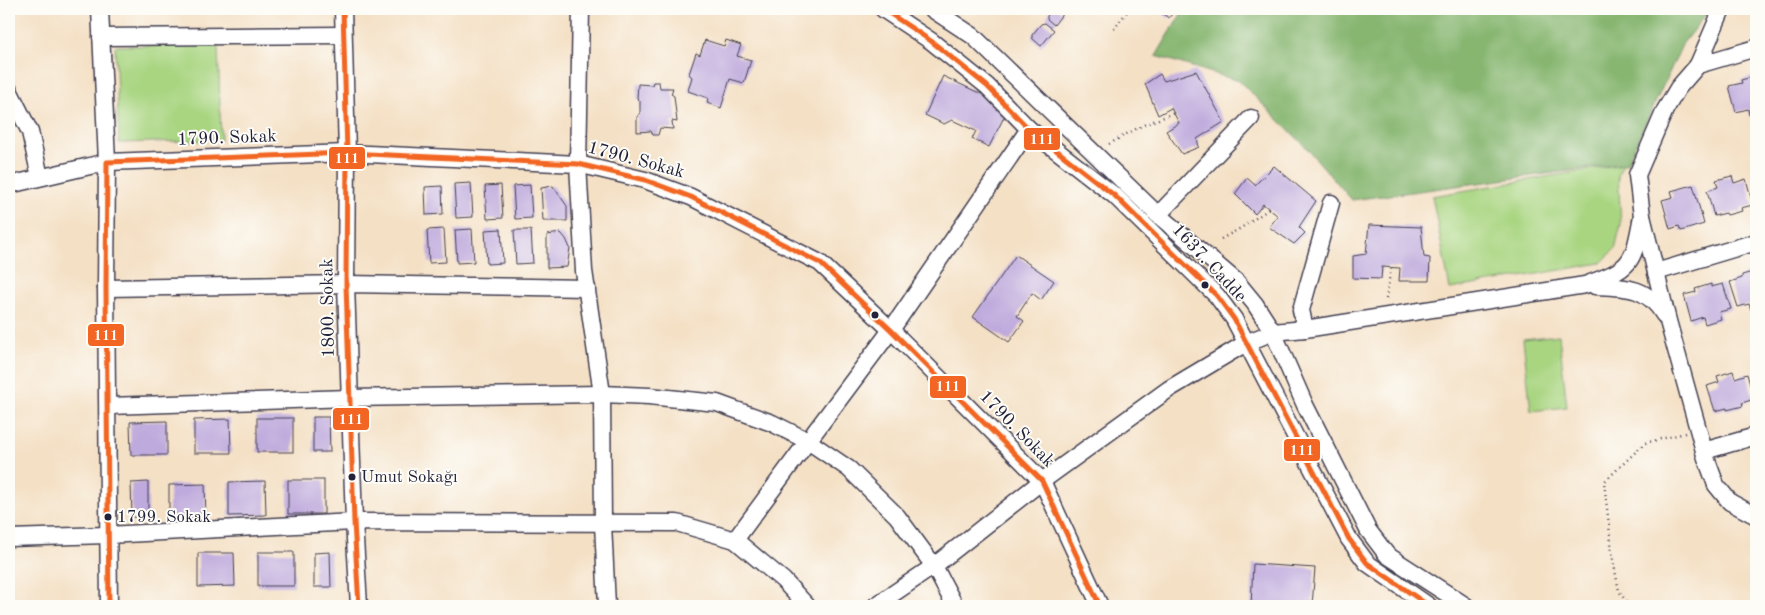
<svg xmlns="http://www.w3.org/2000/svg" width="1765" height="615" viewBox="0 0 1765 615" font-family="'Old Standard TT',serif">
<style>
.green{fill:#a9d581;stroke:#667c5e}
.forest{fill:#86b66f;stroke:#546c55}
.building{fill:#bfaadd}
.lines{fill:none;stroke-linecap:round;stroke-linejoin:round}
.minor-casing{stroke:#423e50;stroke-width:19}
.path{stroke:#423e50;stroke-width:2.5;stroke-dasharray:1 4;stroke-linecap:butt}
.minor{stroke:#fff;stroke-width:16}
.bus-1-casing{stroke:#fdfcf7;stroke-width:9}
.bus-1{stroke:#f26522;stroke-width:5}
.bus-dot{fill:#22223b;stroke:#fdfcf7;stroke-width:2}
.labels{text-anchor:middle;dominant-baseline:central;stroke-width:4;stroke-linejoin:round;paint-order:stroke}
.bus-label{font-size:17px;fill:#22223b;stroke:#fdfcf7;text-anchor:start}
.street-label{font-size:18px;fill:#22223b;stroke:#fdfcf7}
.line-badge{stroke:#fdfcf7;stroke-width:2}
.badge-label{font-size:14px;text-anchor:middle;font-weight:bold;fill:#fff}
</style>
<rect width="100%" height="100%" fill="#fdfcf7"/>
<filter id="ink" filterUnits="userSpaceOnUse"><feTurbulence type="fractalNoise" baseFrequency=".02" numOctaves="2"/><feDisplacementMap in="SourceGraphic" scale="10" xChannelSelector="R" yChannelSelector="G"/><feConvolveMatrix kernelMatrix="1 2 1 2 8 2 1 2 1" color-interpolation-filters="sRGB"/></filter>
<filter id="wash" filterUnits="userSpaceOnUse"><feTurbulence type="fractalNoise" baseFrequency=".0096" numOctaves="4" result="noise"/><feDisplacementMap in="SourceGraphic" scale="20" xChannelSelector="R" yChannelSelector="G"/><feGaussianBlur stdDeviation="1.12" result="paint"/><feColorMatrix in="noise" values="0 0 0 0 0 0 0 0 0 0 0 0 0 0 0 0 0 1.4 0 .05"/><feComposite in="paint" operator="in"/></filter>
<g filter="url(#wash)">
<rect width="100%" height="100%" fill="#f4e0c5"/>
<g class="green">
<path d="M218,45l3,95 -102,3 -4,-97z"/>
<path d="M1623,164l-5,10 3,50 -6,25 -14,14 -151,26 -18,-93z"/>
<path d="M1559,335l8,72 -36,4 -8,-72z"/>
</g>
<path class="forest" d="M1184,9h526l-27,34 -56,120 -275,37 -48,-55 -65,-64 -83,-25z"/>
<g id="blocks">
<g class="building">
<path d="M1052,9h6l5,4 -9,12 -7,-6v-3z"/>
<path d="M1155,9h20l-6,9z"/>
<path d="M1045,23l9,7 -13,16 -9,-8v-3l9,-11z"/>
<path d="M705,40l19,6 2,-6 15,5 -4,11 14,4 -7,23 -14,-4 -9,29 -14,-5 1,-5 -20,-7 4,-14 -3,-3 7,-21 4,2z"/>
<path d="M1196,71l28,51 -27,17 2,8 -17,7 -16,-23 13,-8 -8,-15 -13,7 -13,-31 15,-10 4,7z"/>
<path d="M943,76l66,31 -20,40 -17,-8 4,-8 -24,-11 -8,4 -19,-9z"/>
<path d="M1756,76v37l-7,2 -1,-6 -12,3 -7,-26 13,-3 -1,-3z"/>
<path d="M653,82h6l1,6h13l-2,6 3,2 3,26 -5,-1 1,8 -13,-1 -2,7h-5l-2,-4 -14,1v-15l3,-4v-12l-3,-3 1,-14 14,1z"/>
<path d="M1274,166l42,35 -17,26 6,6 -11,11 -25,-17 9,-11 -15,-12 -8,10 -20,-20 12,-16 8,7z"/>
<path d="M1732,176l2,7 12,-4 7,26 -12,3 1,3 -15,4 -1,-2 -12,3 -7,-25 11,-4 -2,-7z"/>
<path d="M471,183l2,34 -17,1 -2,-34z"/>
<path d="M501,185l2,33 -16,1 -2,-33z"/>
<path d="M530,185l2,33 -17,1 -2,-33z"/>
<path d="M1693,185l11,39 -23,7 -2,-5 -9,3 -8,-29 11,-3 -2,-6z"/>
<path d="M442,186l1,28 -17,1 -1,-28z"/>
<path d="M553,186l14,20v15h-24l-2,-33z"/>
<path d="M1369,225l52,2 3,30 6,1 -1,23h-30l1,-13 -18,-1 -1,12 -28,-1v-22l13,-2z"/>
<path d="M444,229l2,33 -17,1 -2,-33z"/>
<path d="M472,229l2,33 -17,1 -2,-33z"/>
<path d="M501,229l2,34 -16,1 -2,-34z"/>
<path d="M514,230h17l2,33 -17,1z"/>
<path d="M561,233l5,6 4,9 -3,19 -20,1v-33z"/>
<path d="M1016,255l38,26 -13,19 -9,-7 -15,23 7,5 -15,21 -36,-25z"/>
<path d="M1756,271v38l-5,1 -2,-6 -11,3 -8,-25 12,-4v-3z"/>
<path d="M1711,284v3l12,-3 8,25 -12,3 2,7 -16,5 -2,-7 -12,4 -7,-26 12,-3 -1,-3z"/>
<path d="M1733,371l2,7 12,-4 7,25 -12,4 1,3 -16,4v-2l-12,3 -8,-25 12,-4 -2,-6z"/>
<path d="M313,417h16l1,35h-17z"/>
<rect x="257" y="418" width="36" height="34"/>
<path d="M230,419l1,34h-37v-33z"/>
<path d="M167,421v34h-36l-1,-33z"/>
<rect x="288" y="480" width="36" height="34"/>
<path d="M265,481l1,34 -37,1v-34z"/>
<path d="M148,482v35h-16l-1,-34z"/>
<path d="M205,484l1,34h-37v-33z"/>
<rect x="258" y="552" width="36" height="34"/>
<path d="M330,552l1,35h-17v-34z"/>
<path d="M198,553h36l1,33 -37,1z"/>
<path d="M1253,564l62,4 -3,38h-61z"/>
</g>
</g>
</g>
<g filter="url(#ink)">
<use href="#blocks" fill-opacity="0" stroke="#423e50" stroke-width="1"/>
<g class="lines">
<g class="minor-casing">
<g id="minor">
<path d="M100,9l7,153 -1,126 3,318"/>
<path d="M343,9l4,144 -1,131 8,238 5,84"/>
<path d="M581,9l-3,155 6,107 18,123 1,130 4,82"/>
<path d="M883,9l48,32 56,45 42,43 86,67 102,100 17,23 115,220 18,24 62,43"/>
<path d="M932,9l41,27 185,179 79,67 18,22 18,28 32,73 63,125 19,25 79,51"/>
<path d="M101,37l242,-2"/>
<path d="M1756,48l-58,17 -20,23 -13,22 -28,65 5,41 26,105 38,137 10,27 14,17 26,14"/>
<path d="M1698,65l24,-56"/>
<path d="M9,90l21,42 10,45"/>
<path d="M9,185l98,-23 240,-9 231,11 67,16 46,17 129,66 71,67 151,151 58,125"/>
<path d="M1158,215l93,-97"/>
<path d="M1656,272l100,-30"/>
<path d="M1595,286c30,1 52,0 69,29"/>
<path d="M106,288l240,-4 241,4"/>
<path d="M1305,329l-4,-19 30,-107"/>
<path d="M108,406l242,-8 252,-4 47,2 68,7 55,20 36,18 83,-111 138,-201"/>
<path d="M1704,451l52,-15"/>
<path d="M9,538l98,-3 247,-13 323,1 58,17 73,-99 41,28 48,47 37,50 108,-85 127,-92 77,-46 27,-11 32,-3 280,-44c47,-17 48,-20 57,-69"/>
<path d="M735,540l48,40 24,26"/>
<path d="M875,606l59,-40 21,40"/>
</g>
</g>
<g class="path">
<path d="M1114,29l15,-20"/>
<path d="M1109,144l32,-18 33,-13"/>
<path d="M1221,239l20,-11 28,-19"/>
<path d="M1386,299l5,-31"/>
<path d="M1629,606l-10,-15 -6,-31 -9,-78 41,-39 40,-10"/>
</g>
<use href="#minor" class="minor"/>
<g class="bus-1-casing">
<g id="bus-1">
<path d="M343,9l4,144 -1,131 8,238 5,84"/>
<path d="M883,9l48,32 56,45 42,43 86,67 102,100 17,23 115,220 18,24 62,43"/>
<path d="M109,606l-3,-318 1,-126 240,-9 231,11 67,16 46,17 129,66 71,67 151,151 58,125"/>
</g>
</g>
<use href="#bus-1" class="bus-1"/>
</g>
</g>
<g class="bus-dot">
<circle cx="1205" cy="285" r="4.5"/>
<circle cx="875" cy="315" r="4.5"/>
<circle cx="352" cy="477" r="4.5"/>
<circle cx="108" cy="517" r="4.5"/>
</g>
<g class="labels">
<g class="bus-label">
<text x="361" y="477">Umut Sokağı</text>
<text x="117" y="517">1799. Sokak</text>
</g>
<g class="street-label">
<text transform="translate(227 138) rotate(-2)">1790. Sokak</text>
<text transform="translate(636 160) rotate(15)">1790. Sokak</text>
<text transform="translate(1209 263) rotate(47)">1637. Cadde</text>
<text transform="translate(328 308) rotate(-91)">1800. Sokak</text>
<text transform="translate(1017 429) rotate(46)">1790. Sokak</text>
</g>
</g>
<g class="line-badge">
<rect x="1023" y="127" width="38" height="24" rx="5" fill="#f26522"/>
<rect x="328" y="146" width="38" height="24" rx="5" fill="#f26522"/>
<rect x="87" y="323" width="38" height="24" rx="5" fill="#f26522"/>
<rect x="929" y="375" width="38" height="24" rx="5" fill="#f26522"/>
<rect x="332" y="407" width="38" height="24" rx="5" fill="#f26522"/>
<rect x="1283" y="438" width="38" height="24" rx="5" fill="#f26522"/>
</g>
<g class="badge-label">
<text x="1042" y="144">111</text>
<text x="347" y="163">111</text>
<text x="106" y="340">111</text>
<text x="948" y="391">111</text>
<text x="351" y="424">111</text>
<text x="1302" y="455">111</text>
</g>
<rect width="1765" height="615" fill="none" stroke="#fdfcf7" stroke-width="30"/>
</svg>
